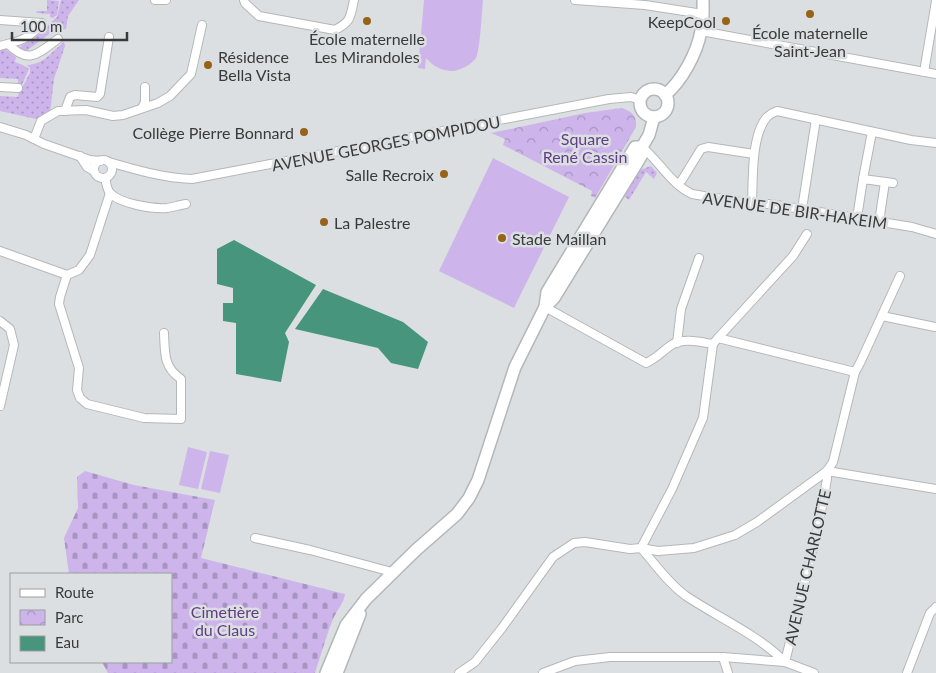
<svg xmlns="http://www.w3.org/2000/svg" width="936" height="673" viewBox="0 0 936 673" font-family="Lato,sans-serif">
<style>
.grass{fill:url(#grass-dots)}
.cemetery{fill:url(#cemetery-stones)}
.park{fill:url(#park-crowns)}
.pitch{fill:#cdb5ec}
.water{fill:#47957d}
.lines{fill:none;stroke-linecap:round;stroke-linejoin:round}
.street-casing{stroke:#b4b7b9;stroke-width:10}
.secondary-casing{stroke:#b4b7b9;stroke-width:14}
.street{stroke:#fff;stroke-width:8}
.secondary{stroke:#fff;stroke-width:11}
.poi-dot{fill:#976318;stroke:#dcdfe1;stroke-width:2}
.labels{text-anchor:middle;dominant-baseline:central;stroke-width:5;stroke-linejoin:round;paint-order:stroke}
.poi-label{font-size:16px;fill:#393a3b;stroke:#dcdfe1;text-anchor:end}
.park-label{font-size:16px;fill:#603d84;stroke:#dcdfe1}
.street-label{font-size:16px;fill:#393a3b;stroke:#dcdfe1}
</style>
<defs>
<pattern id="grass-dots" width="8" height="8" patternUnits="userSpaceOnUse" patternTransform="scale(1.25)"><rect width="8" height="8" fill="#cdb5ec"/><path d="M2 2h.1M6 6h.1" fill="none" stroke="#a794c0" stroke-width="1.8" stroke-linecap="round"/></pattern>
<pattern id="cemetery-stones" width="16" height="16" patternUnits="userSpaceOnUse" patternTransform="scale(1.25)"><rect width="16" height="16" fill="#cdb5ec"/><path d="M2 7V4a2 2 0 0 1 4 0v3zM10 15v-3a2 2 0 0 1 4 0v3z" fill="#a794c0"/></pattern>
<pattern id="park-crowns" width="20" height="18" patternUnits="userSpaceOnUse" patternTransform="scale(1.25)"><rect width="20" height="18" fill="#cdb5ec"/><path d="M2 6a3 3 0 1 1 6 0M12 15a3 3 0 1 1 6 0" fill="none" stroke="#a794c0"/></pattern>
</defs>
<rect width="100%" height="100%" fill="#dcdfe1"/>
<g class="grass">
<path d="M47,0l12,1 -2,14 -4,3 -3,-1v-3l-14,-1 1,-2h10z"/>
<path d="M61,0h18l-11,16 -2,13 -14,3 -23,17 -3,4 -8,-5 17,-11 22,-20z"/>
<path d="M64,42l1,4 -11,33 -4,34 -14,6 -36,-8v-15l18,1 1,-7c6,-5 7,-11 11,-17v-5l-3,-3c18,-1 25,-14 37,-23z"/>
<path d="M0,49h5l11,8 -1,5 8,3 6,4 -8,18 -3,-3v-5l-18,-1z"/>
<path d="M651,166l6,7 -3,6 -8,-7 -17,28 -5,-4 16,-26z"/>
</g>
<path class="cemetery" d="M85,471l49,14 81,15 -14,58 144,36c-1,9 -8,16 -12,25 -7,17 -12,36 -18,54h-207l-6,-11h69v-88h-102l-5,-36 14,-30 -1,-31z"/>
<path class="park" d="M621,108c11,3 16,8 15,19l-41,71 -4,-2 1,-5 -89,-46 2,-6 -14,-6 94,-20z"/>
<g class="pitch">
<path d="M424,0h59c-1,11 -3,50 -7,58 -5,7 -15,12 -23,13 -12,0 -20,-5 -27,-13l-1,11 -7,-1z"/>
<path d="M493,158l76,39 -55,111 -75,-37z"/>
<path d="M188,447l19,5 -9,37 -19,-4z"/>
<path d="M210,451l19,4 -9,38 -19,-4z"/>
</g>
<g class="water">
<path d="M234,240l82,45 -31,48 4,9 -8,40 -45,-8v-51l-13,-2v-18h10v-15l-16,-4v-35z"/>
<path d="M323,289l80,33 25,20 -10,27 -27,-6 -13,-15 -83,-19z"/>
</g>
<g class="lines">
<g class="street-casing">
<g id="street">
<path d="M155,0h11"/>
<path d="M244,0l1,3 14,13 76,14c17,-9 15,-13 19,-30"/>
<path d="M575,0l70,5 58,9"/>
<path d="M0,20l42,3c-16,18 -20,17 -42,23"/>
<path d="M701,31l235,43"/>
<path d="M8,44c21,21 29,10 50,-5"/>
<path d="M924,72l12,-71"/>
<path d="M0,87l18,1"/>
<path d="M142,108l3,-6v-15"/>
<path d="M65,111l5,-14 5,-2 22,2 3,-3 9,-57"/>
<path d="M0,127l26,8 18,9 46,16 10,1"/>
<path d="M34,139l7,-18 17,-10 28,-1 27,6 10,-1 35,-12 12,-7 21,-22 11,-49"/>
<path d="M642,147c18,15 29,37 50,47l60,10h18l142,23 24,7"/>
<path d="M80,156l7,11 7,4"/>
<circle cx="103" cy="169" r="9"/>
<path d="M109,162c27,8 55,16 83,17l417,-80 22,-2 10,3"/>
<path d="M105,178c1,4 2,12 5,15 10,11 43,16 57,15 6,-1 13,-3 19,-4"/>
<path d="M863,179l9,-47"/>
<path d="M677,184l5,-4 19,-31 7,-2 46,7"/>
<path d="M110,193l-20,62 -11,15 -12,5 -7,22 -1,7 20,64 -2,22 3,8 7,6 57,14 37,1v-40c-18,-12 -16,-27 -17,-46"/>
<path d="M752,204c1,-24 -1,-69 15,-87 3,-3 7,-5 10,-6l134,29 25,3"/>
<path d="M802,209l14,-90"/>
<path d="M857,218l6,-39 30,4"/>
<path d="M879,222l6,-40"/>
<path d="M0,251l67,24"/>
<path d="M545,307l101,56c12,-5 17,-13 27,-19 11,-6 27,-2 40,0l5,-6 137,34"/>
<path d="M882,316l53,11"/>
<path d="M0,321l10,8 4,16 -14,61"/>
<path d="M718,338l75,-82 14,-22"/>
<path d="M677,343l4,-34 18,-51"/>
<path d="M713,344l-10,74 -31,71 -31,59c15,17 27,35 45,48 33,22 71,38 99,66"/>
<path d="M255,538l55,12 82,22"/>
<path d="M723,657l5,16"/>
<path d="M785,662l33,-134 9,-49v-8l109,18"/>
<path d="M459,673l16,-11 27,-34 51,-71 21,-14 11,-1 45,7 11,-1 17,3 36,-3 41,-13 22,-13 70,-51 6,-9 22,-90 5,-9 40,-87"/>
<path d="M543,673l32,-12 35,-4h113l62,5 29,11"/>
<path d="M907,673l23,-60 6,-6"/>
</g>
</g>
<g class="secondary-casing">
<g id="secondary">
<circle cx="654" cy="103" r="14"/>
<path d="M665,95c17,-14 32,-42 36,-64 3,-10 2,-21 2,-31"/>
<path d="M545,307l9,-9 83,-135 6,-10 -1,-6 7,-12 5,-18"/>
<path d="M326,673l20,-48 20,-26 50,-49 41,-36 12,-16 9,-18 37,-113 30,-60 2,-15 88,-145h7"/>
<path d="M337,673l23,-59"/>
</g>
</g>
<use href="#street" class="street"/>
<use href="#secondary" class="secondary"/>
</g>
<g class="poi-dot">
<circle cx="810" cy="14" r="5"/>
<circle cx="367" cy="21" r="5"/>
<circle cx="726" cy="21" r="5"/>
<circle cx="208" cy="65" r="5"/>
<circle cx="304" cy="132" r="5"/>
<circle cx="444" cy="174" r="5"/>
<circle cx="324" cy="222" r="5"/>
<circle cx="502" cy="238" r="5"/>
</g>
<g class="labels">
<g class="poi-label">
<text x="716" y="21">KeepCool</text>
<text x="810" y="32" text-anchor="middle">École maternelle<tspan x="810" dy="18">Saint-Jean</tspan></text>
<text x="367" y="38" text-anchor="middle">École maternelle<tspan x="367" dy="18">Les Mirandoles</tspan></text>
<text x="218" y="56" text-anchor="start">Résidence<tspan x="218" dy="18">Bella Vista</tspan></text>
<text x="294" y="132">Collège Pierre Bonnard</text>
<text x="434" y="174">Salle Recroix</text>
<text x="334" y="222" text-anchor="start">La Palestre</text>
<text x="512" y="238" text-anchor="start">Stade Maillan</text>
</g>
<g class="park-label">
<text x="585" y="138">Square<tspan x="585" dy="18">René Cassin</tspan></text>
<text x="225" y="611">Cimetière<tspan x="225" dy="18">du Claus</tspan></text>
</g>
<g class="street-label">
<text transform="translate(386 143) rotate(-11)">AVENUE GEORGES POMPIDOU</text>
<text transform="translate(795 210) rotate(8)">AVENUE DE BIR-HAKEIM</text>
<text transform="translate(807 567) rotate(-77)">AVENUE CHARLOTTE</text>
</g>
</g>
<rect x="10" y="573" width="162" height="90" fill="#dcdfe1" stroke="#9b9d9f"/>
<rect x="20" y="589" width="25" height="8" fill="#ffffff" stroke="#9b9d9f"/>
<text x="55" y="598" font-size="15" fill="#393a3b">Route</text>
<rect x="20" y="610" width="25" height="15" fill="url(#park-crowns)" stroke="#9b9d9f"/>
<text x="55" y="623" font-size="15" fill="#393a3b">Parc</text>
<rect x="20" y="636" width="25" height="15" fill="#47957d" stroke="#9b9d9f"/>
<text x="55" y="648" font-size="15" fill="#393a3b">Eau</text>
<path d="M12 32v8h115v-8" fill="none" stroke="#393a3b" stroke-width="2.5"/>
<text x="20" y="32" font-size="15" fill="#393a3b" stroke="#dcdfe1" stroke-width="4" paint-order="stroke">100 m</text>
</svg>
